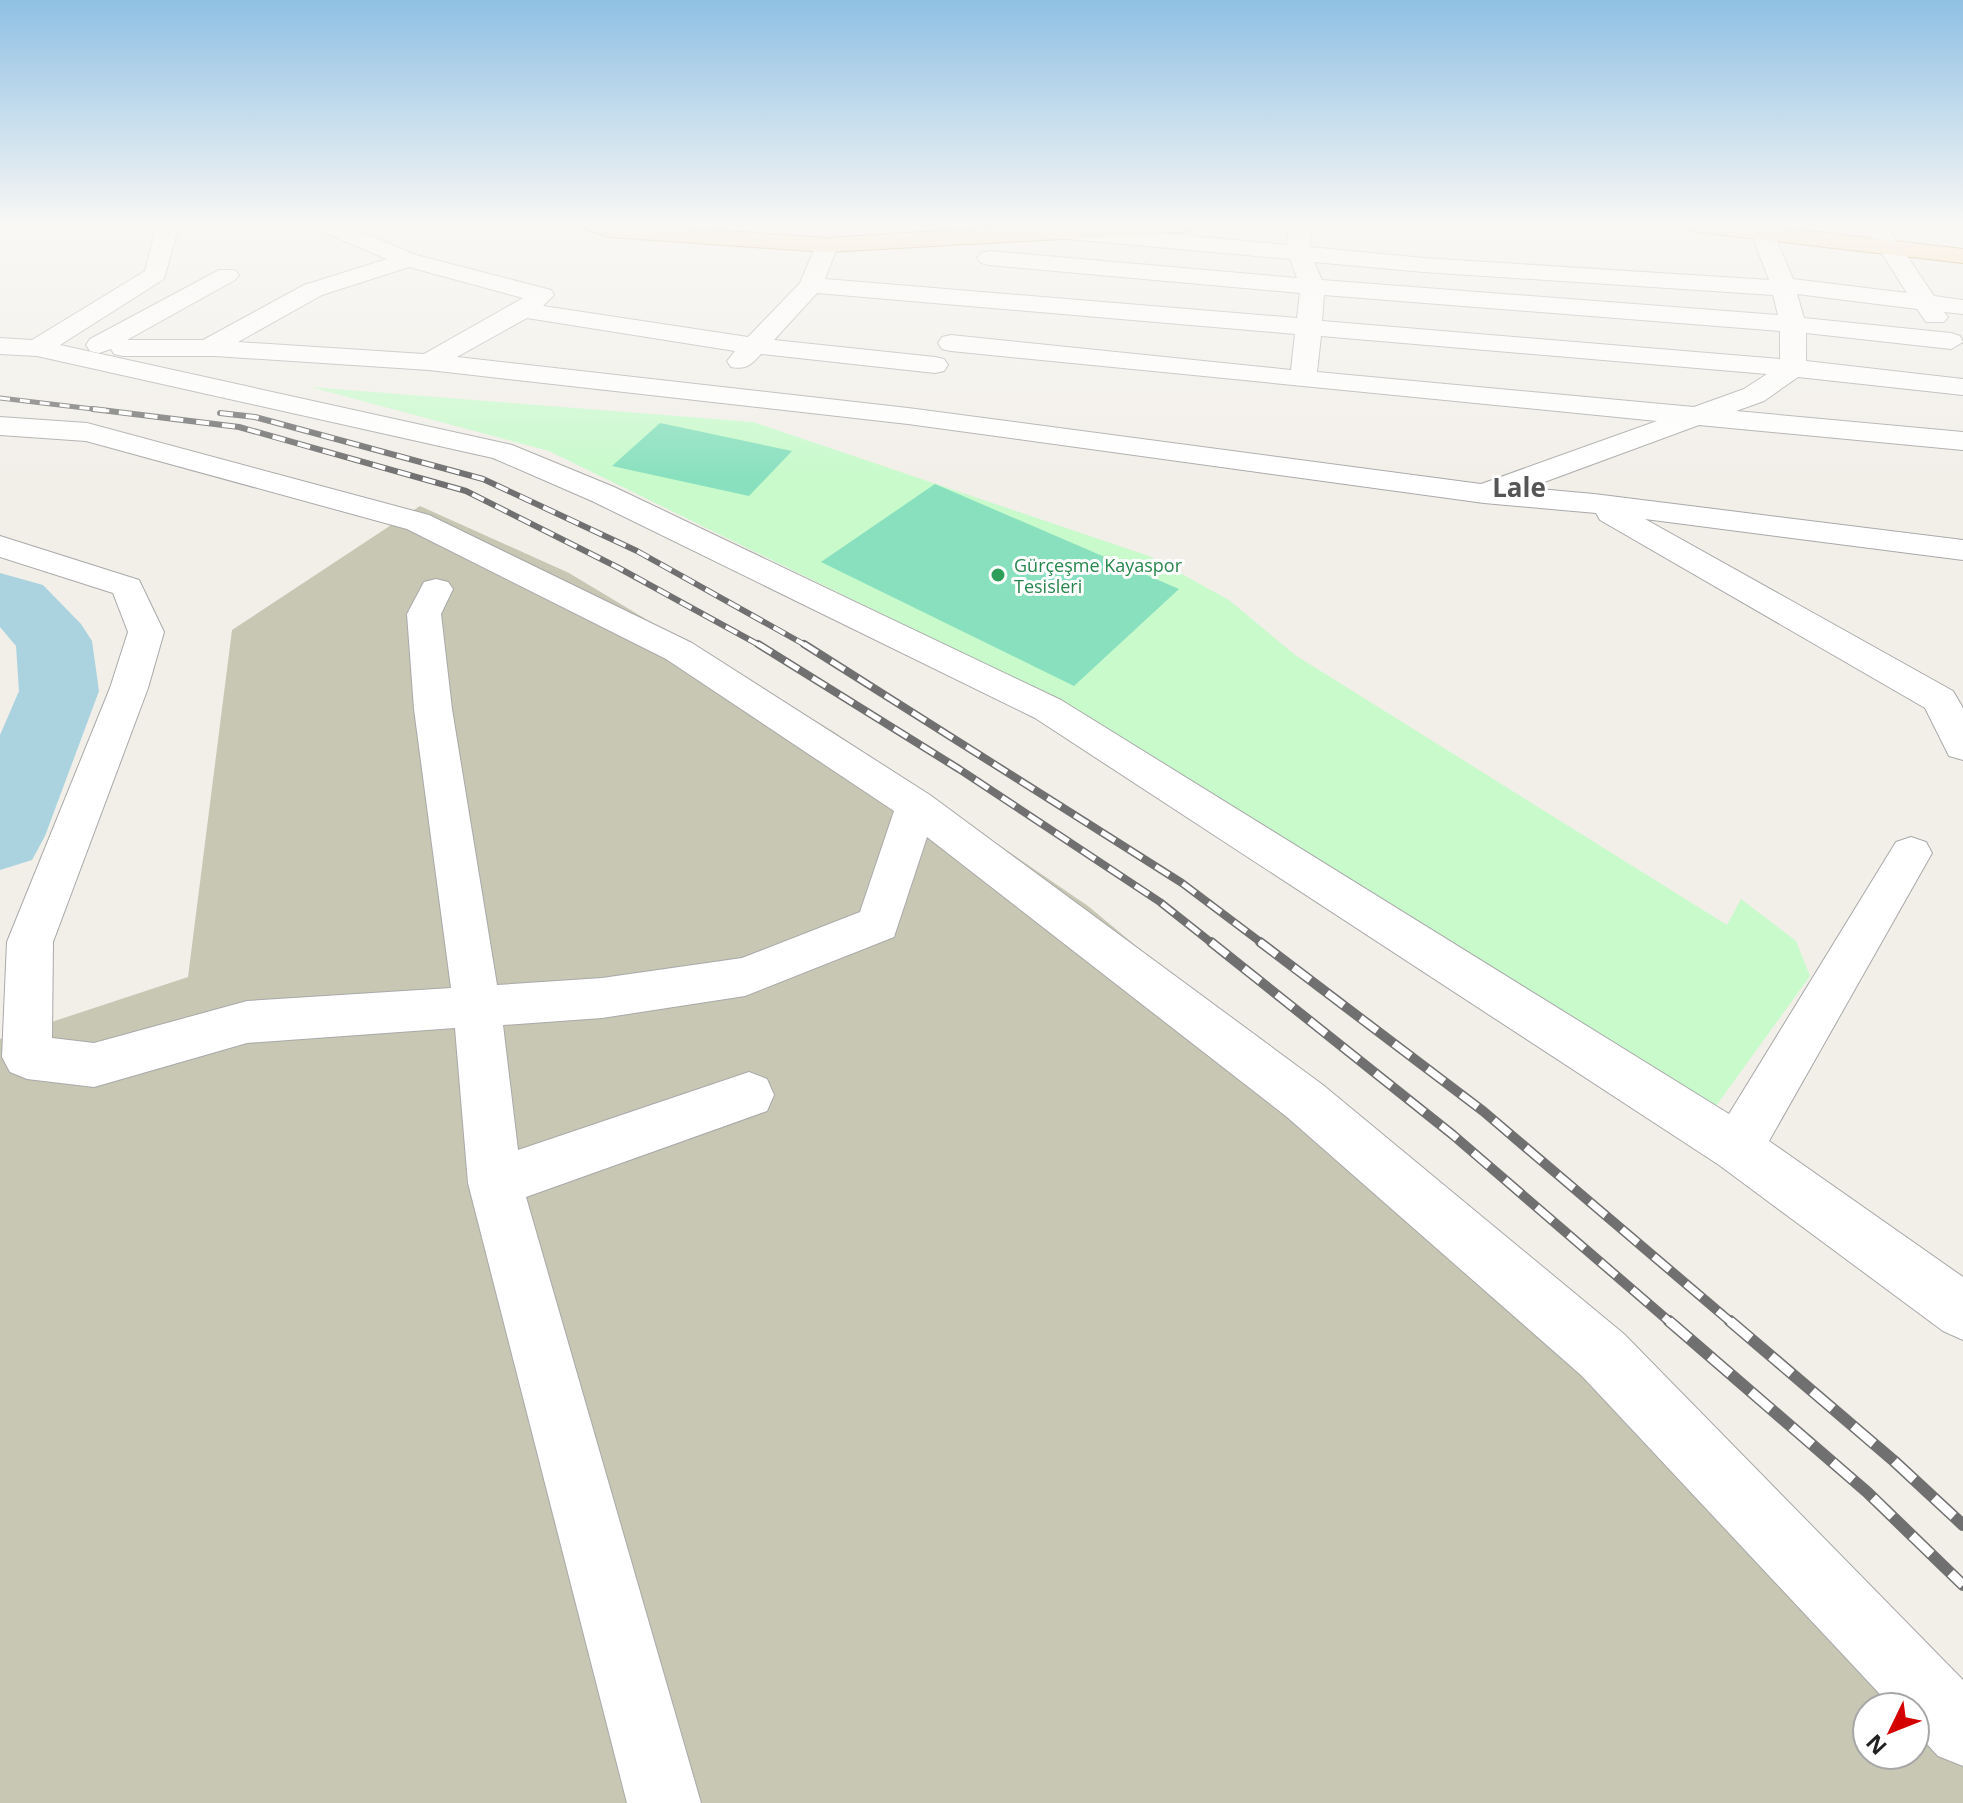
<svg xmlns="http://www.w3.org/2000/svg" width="1963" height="1803" viewBox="0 0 1963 1803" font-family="'Open Sans',sans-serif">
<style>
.construction{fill:#c7c7b4;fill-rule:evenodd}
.park{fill:#c8facc}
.pitch{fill:#88e0be}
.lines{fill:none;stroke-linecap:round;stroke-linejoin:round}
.river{fill:#aad3df;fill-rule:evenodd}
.minor-casing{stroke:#a9a9a9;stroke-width:2}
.major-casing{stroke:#a06b00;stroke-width:2}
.minor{fill:#fff;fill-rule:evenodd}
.major{fill:#fcd6a4;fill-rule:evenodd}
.rail-far4-casing{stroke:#707070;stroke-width:5}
.rail-far3-casing{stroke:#707070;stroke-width:6}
.rail-far2-casing{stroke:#707070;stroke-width:8}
.rail-far1-casing{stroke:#707070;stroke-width:10}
.rail-casing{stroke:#707070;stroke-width:12}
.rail-far4{stroke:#fff;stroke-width:3;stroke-dasharray:10;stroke-linecap:butt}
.rail-far3{stroke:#fff;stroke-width:4;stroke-dasharray:13;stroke-linecap:butt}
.rail-far2{stroke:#fff;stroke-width:5;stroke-dasharray:16;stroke-linecap:butt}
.rail-far1{stroke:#fff;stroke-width:7;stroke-dasharray:21;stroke-linecap:butt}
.rail{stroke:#fff;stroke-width:9;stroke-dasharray:27;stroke-linecap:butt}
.leisure-dot{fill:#2e9e5b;stroke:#fff;stroke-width:3}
.labels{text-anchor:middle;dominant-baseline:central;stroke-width:6;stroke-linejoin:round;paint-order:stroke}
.far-leisure-label{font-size:18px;fill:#27864d;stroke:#fff;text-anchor:start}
.far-district-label{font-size:26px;font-weight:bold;fill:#555;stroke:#fff}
</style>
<rect width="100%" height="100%" fill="#f2efe9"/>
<path class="construction" d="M420,506l149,67 265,159 254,174 609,506 266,278v113h-1963v-764l188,-62 44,-347zM1867,1707h48v48h-48z"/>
<path class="park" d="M310,387l443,35 396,134 80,44 66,55 432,270 14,-26 55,42 14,35 -94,130 -658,-406 -509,-249z"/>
<g class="pitch">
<path d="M660,423l132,28 -43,45 -137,-30z"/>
<path d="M935,484l244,105 -105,97 -253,-124z"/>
</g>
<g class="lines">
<path class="river" d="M0,573l43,12 38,39 11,17 7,50 -54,145 -13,24 -32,10v-135l19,-44 -3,-45 -16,-19z"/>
<g class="minor-casing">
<g id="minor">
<path d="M157,225h22l-15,54 -104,66 452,100 102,42 447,213 668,414 167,-272 15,-5 15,5 6,11 -163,288 194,136v63l-20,-9 -224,-166 -684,-447 -443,-217 -99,-43 -456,-102 -37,-2v-16l32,2 113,-69z"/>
<path d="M315,225h31l70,30 135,35 3,5 -11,11 205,31 52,-54 16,-38 3,-5h16l3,5 -13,34 472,39 3,-25 -311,-28 -8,-2 -4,-5 4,-5 8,-2 308,27 -7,-19 -233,-21 -11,-7 7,-6h16l218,20 1,-20h22v22l114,11 345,22 -21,-55h22l23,54 114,14 -43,-68h22l48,71 29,4v14l-19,-2 4,5 -4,5h-18l-9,-13 -120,-15 7,24 147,15 9,3 3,6 -12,7 -145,-16v28l157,18v16l-165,-18 -34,24 -28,10 227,21v18l-264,-25 -171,63 66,6 369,46v20l-318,-41 308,172 10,17v52l-14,-4 -24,-48 -325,-188 -4,-7 -112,-10 -576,-79 -479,-54 -214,-14h-92l-9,-2 -3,-5 -12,4 -9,-2 -4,-6 4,-6 129,-69h16l4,5 -4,5 -108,60h76l101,-55 83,-26 -69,-29zM1314,262l110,10 349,23 5,20 -456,-35zM409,267l114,31 -99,56 -186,-12 84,-47zM817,293l478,41 -4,36 -340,-35 -9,2 -4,6 4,6 9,2 706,70 -176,63 -573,-76 -451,-51 70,-39 208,33 -8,10 4,6c15,3 20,-2 30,-13l174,19 9,-2 4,-6 -4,-6 -9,-2 -161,-17zM1324,295l456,36v28l-458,-38zM1321,336l446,38 -23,15 -50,18 -377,-35z"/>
<path d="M0,417l87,6 342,92 263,128 238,152 393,290 301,249 339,346v86l-25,-10 -23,-25v-24h-23l-310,-331 -295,-259 -360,-280 -33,100 -149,59 -143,22 -99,7 15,125 231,-78 18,7 7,16 -7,16 -241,86 175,606h-74l-159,-620 -13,-155 -208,15 -153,44 -67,-8 -17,-7 -8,-15 5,-115 103,-254 18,-56 -15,-39 -113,-36v-21l139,44 25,52 -16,56 -95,254 -1,96 42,5 153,-42 204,-13 -37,-279 -7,-95 17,-32 12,-3 12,3 5,7 -12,25 11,95 45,276 105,-7 140,-20 118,-46 34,-101 -228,-152 -259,-130 -321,-88 -86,-6z"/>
</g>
</g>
<g class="major-casing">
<g id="major">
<path d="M584,225h56l187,13 202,-13h166l-11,7 -357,20 -217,-15 -23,-7z"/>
<path d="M1686,225h72l205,24v14l-266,-31z"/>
</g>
</g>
<use href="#minor" class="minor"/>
<use href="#major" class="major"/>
<g class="rail-far4-casing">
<path id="rail-far4" d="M0,398l110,13"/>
</g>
<g class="rail-far3-casing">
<g id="rail-far3">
<path d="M93,409l146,18 227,64 151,76 144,79"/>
<path d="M220,413l35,4 228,62 154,72 170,95"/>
</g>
</g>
<g class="rail-far2-casing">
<g id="rail-far2">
<path d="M758,644l201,125 201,133 53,42"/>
<path d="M804,644l378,239 81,61"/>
</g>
</g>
<g class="rail-far1-casing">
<g id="rail-far1">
<path d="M1211,942l242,193 218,188"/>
<path d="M1260,942l223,169 249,212"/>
</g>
</g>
<g class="rail-casing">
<g id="rail">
<path d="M1669,1321l198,171 96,93"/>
<path d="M1730,1321l164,140 69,64"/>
</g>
</g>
<use href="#rail-far4" class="rail-far4"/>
<use href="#rail-far3" class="rail-far3"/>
<use href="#rail-far2" class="rail-far2"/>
<use href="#rail-far1" class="rail-far1"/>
<use href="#rail" class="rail"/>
</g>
<linearGradient id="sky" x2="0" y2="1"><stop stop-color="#8fc0e4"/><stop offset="0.47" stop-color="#f9f8f5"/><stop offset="1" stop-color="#f9f8f5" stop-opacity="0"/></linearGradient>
<rect width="1963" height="478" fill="url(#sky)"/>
<circle class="leisure-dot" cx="998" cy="575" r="8"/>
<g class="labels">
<g class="far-leisure-label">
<text x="1014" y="565">Gürçeşme Kayaspor<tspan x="1014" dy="21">Tesisleri</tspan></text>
</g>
<g class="far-district-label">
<text x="1519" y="487">Lale</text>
</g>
</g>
<g transform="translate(1891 1731) rotate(227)"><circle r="38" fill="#ffffff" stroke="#a7a7a7" stroke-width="2"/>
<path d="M0-6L14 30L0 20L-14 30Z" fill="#d40000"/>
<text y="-12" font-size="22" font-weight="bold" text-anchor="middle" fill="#222222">N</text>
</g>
</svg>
